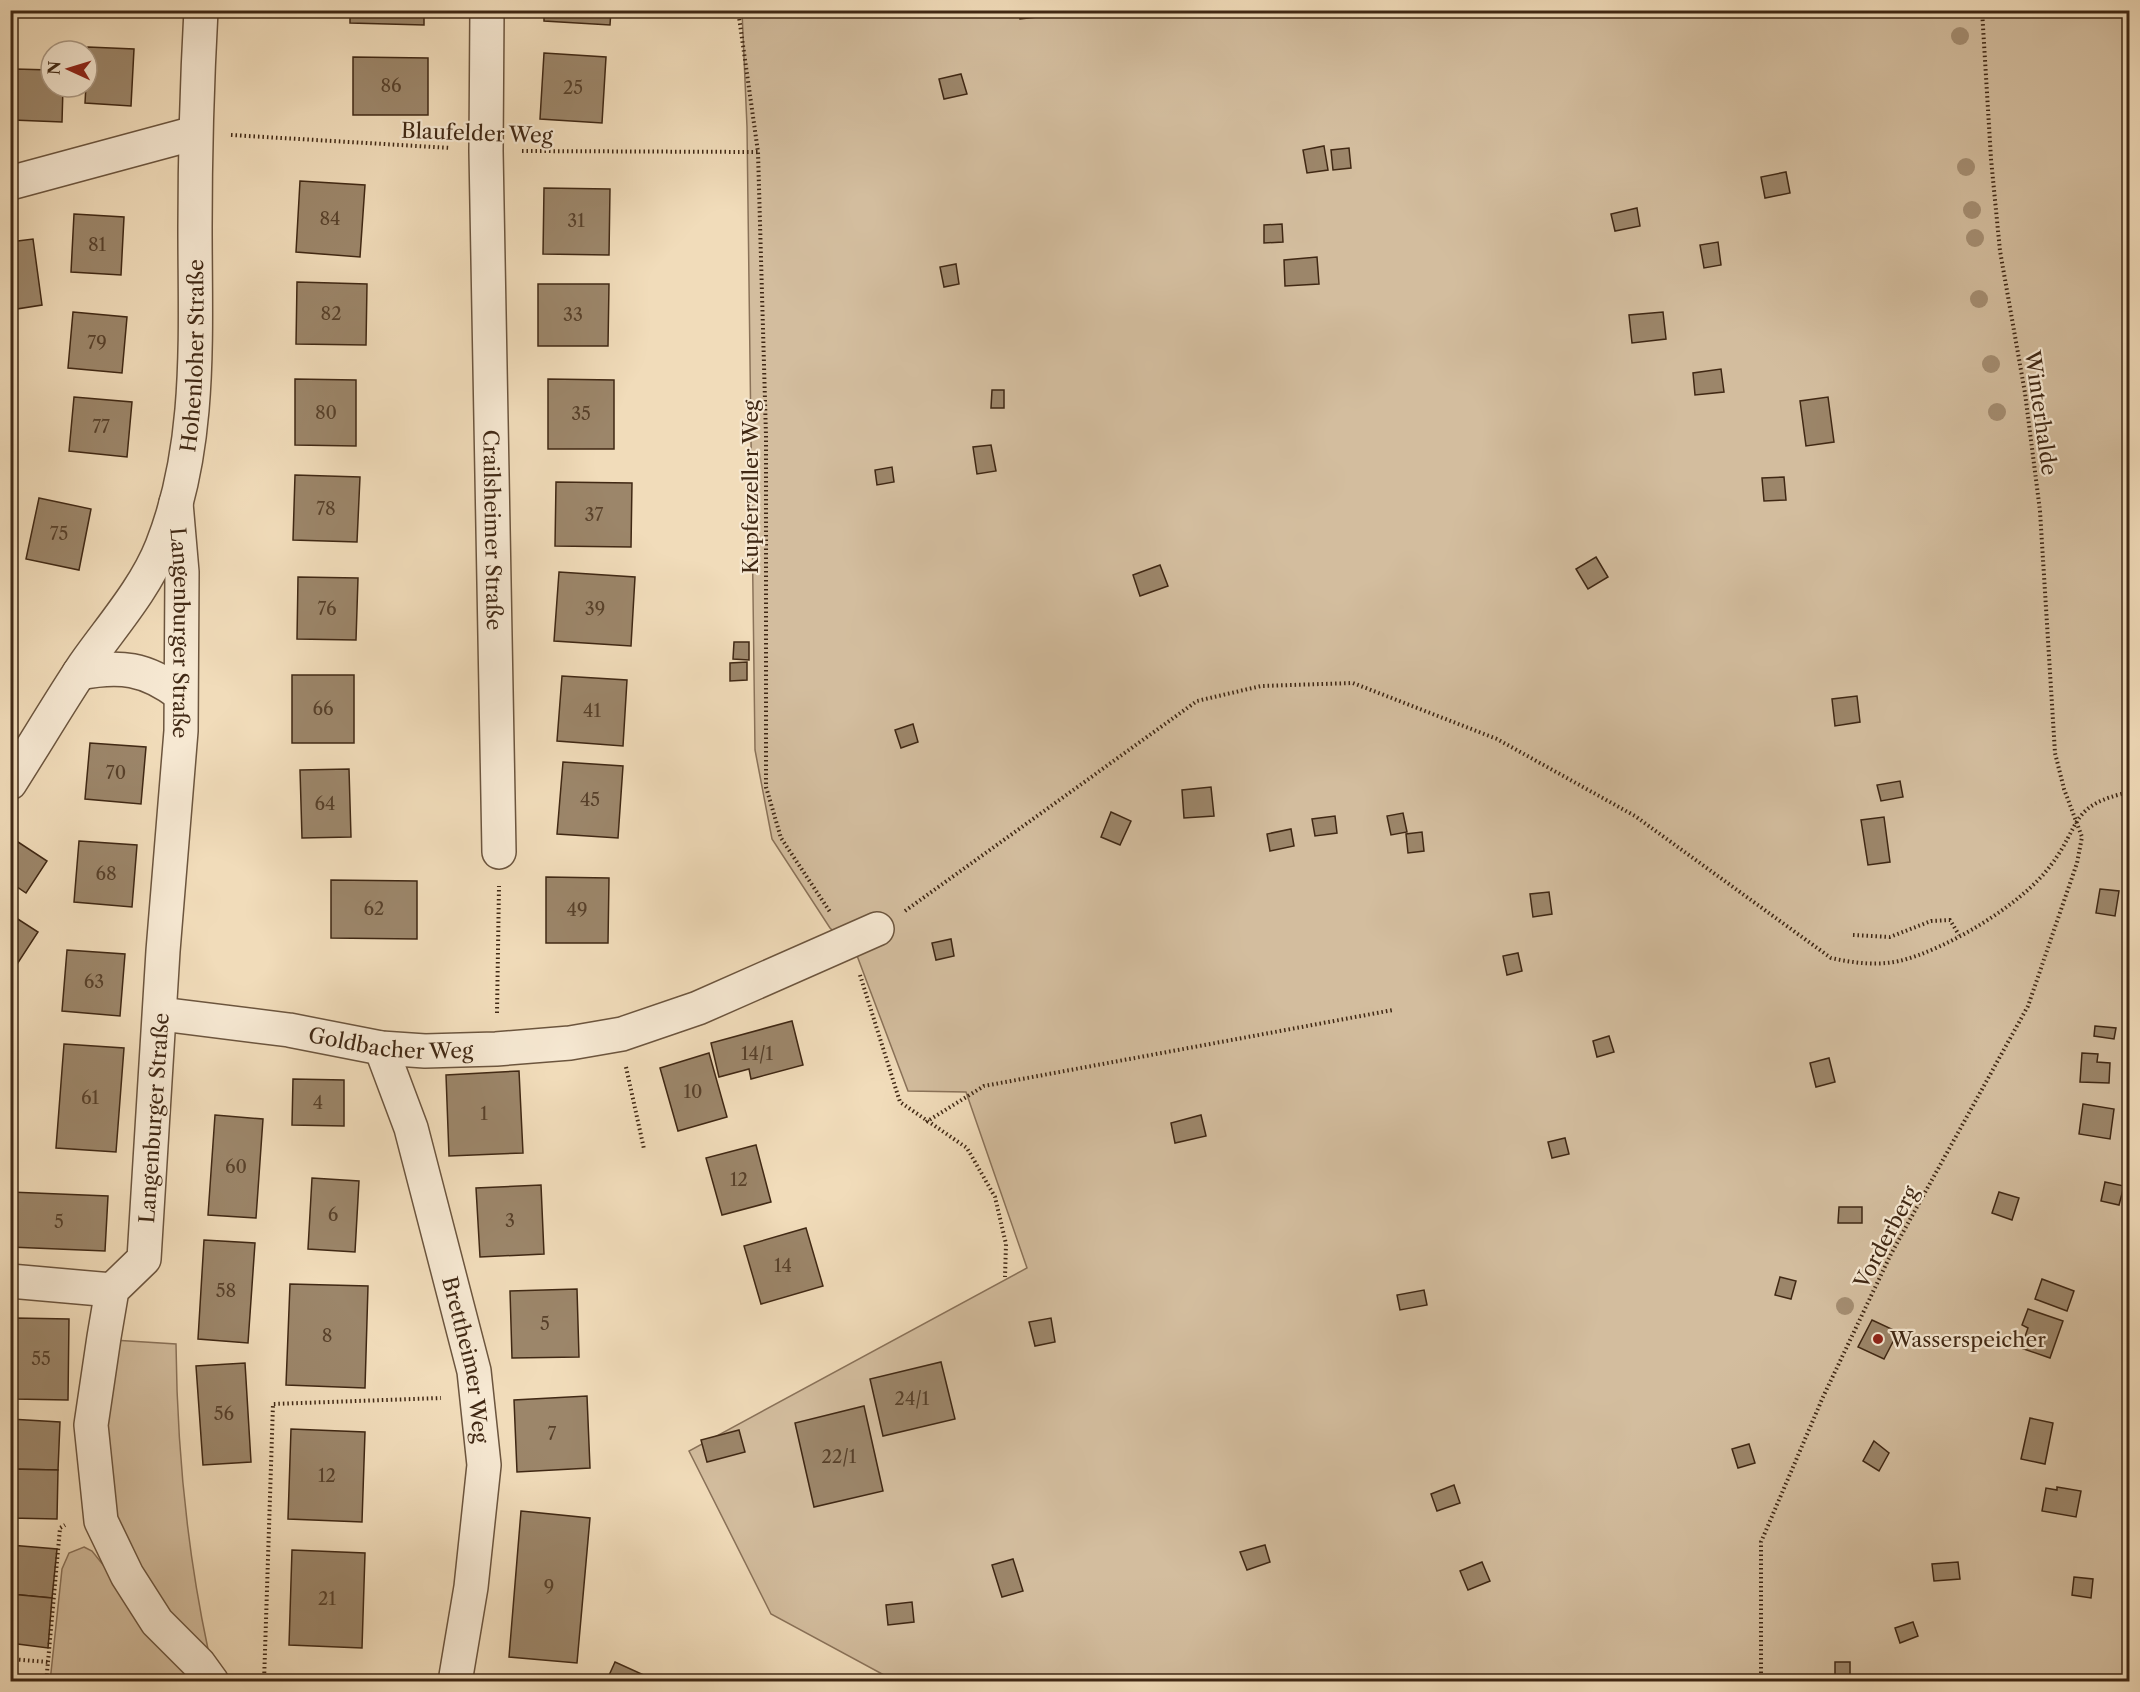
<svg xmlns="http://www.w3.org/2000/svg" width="2140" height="1692" viewBox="0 0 2140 1692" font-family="'Libre Caslon Text',serif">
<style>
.green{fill:#d3bd9e;stroke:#8a7259;stroke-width:1.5}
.building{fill:#9c866a;stroke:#402814;stroke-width:1.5}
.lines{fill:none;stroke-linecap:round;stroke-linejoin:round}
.minor-casing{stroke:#6c553e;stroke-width:36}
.path{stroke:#402814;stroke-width:4;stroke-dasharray:1.5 3;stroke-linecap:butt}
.minor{stroke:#f6e8d2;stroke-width:33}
.tree{fill:#a48d71}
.poi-dot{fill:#8f2418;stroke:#f6e8d2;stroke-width:2}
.labels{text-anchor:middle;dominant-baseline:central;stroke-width:4.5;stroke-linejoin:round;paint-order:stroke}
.number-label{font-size:18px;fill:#57402a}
.street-label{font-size:21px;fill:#402814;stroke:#f6e8d2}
.poi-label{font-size:21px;fill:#402814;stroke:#f6e8d2;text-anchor:start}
</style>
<rect width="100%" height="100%" fill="#f1dcba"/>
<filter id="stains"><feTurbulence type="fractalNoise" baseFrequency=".00333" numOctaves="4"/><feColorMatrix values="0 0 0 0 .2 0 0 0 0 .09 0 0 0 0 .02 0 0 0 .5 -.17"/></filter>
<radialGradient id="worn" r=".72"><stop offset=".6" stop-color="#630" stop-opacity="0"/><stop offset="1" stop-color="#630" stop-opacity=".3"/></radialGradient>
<g class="green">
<path d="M742,11h1387v1670h-1234l-124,-67 -82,-163 338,-183 -61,-176 -58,-1 -52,-138 -26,-25 -58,-89 -17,-89 -8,-623z"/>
<path d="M113,1340l63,4c1,105 10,202 32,305l-16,-12 -47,-53 -42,-91z"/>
<path d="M84,1547l8,4 105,131h-147l12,-113 7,-16z"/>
</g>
<g class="building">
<path d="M350,10h74v15l-74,-2z"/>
<path d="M544,10h67l-1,15 -66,-4z"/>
<path d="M1019,10h26l1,6 -26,3z"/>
<path d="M88,47l46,2 -3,57 -46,-3z"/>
<path d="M544,53l62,4 -4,66 -62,-4z"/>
<path d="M353,57l75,1v57h-75z"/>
<path d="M15,69l36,1v17h12l-1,35 -49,-2z"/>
<path d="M961,74l6,20 -23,5 -5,-20z"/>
<path d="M1324,146l4,24 -21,3 -4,-23z"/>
<path d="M1349,148l2,20 -18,2 -2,-20z"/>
<path d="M1786,172l4,21 -25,5 -4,-21z"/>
<path d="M300,181l65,4 -5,72 -64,-5z"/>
<path d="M544,188l66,1 -1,66 -66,-1z"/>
<path d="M1637,208l3,18 -25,5 -4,-17z"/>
<path d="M74,214l50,3 -3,58 -50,-3z"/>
<path d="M1282,224l1,18 -19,1v-18z"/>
<path d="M33,239l9,66 -32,5v-68z"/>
<path d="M1718,242l3,23 -17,3 -4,-23z"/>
<path d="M1317,257l2,27 -34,2 -1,-26z"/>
<path d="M956,264l3,20 -15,3 -4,-20z"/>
<path d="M297,282l70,2 -1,61 -70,-1z"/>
<path d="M538,284h71l-1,62h-70z"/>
<path d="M73,312l54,5 -5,56 -54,-5z"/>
<path d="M1663,312l3,27 -34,4 -3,-28z"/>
<path d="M1721,369l3,23 -29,3 -2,-22z"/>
<path d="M295,379l61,1v66l-61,-1z"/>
<path d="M548,379l66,1v69h-66z"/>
<path d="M992,390h12v18h-13z"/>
<path d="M74,397l58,5 -5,55 -58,-6z"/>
<path d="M1828,397l6,45 -28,4 -6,-45z"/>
<path d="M991,445l5,26 -19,3 -4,-27z"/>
<path d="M892,467l2,15 -17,3 -2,-15z"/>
<path d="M295,475l65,2 -3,65 -64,-2z"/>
<path d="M1784,477l2,23 -22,1 -2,-23z"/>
<path d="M556,482l76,1 -1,64 -76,-1z"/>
<path d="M39,498l52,11 -12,61 -53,-11z"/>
<path d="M1596,557l12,20 -20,12 -12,-20z"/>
<path d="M1160,565l8,21 -28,10 -7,-21z"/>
<path d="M559,572l76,5 -4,69 -77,-5z"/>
<path d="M298,577l60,1 -2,62 -59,-1z"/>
<path d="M734,642h15v18l-16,-1z"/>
<path d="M747,662v18l-17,1v-18z"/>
<rect x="292" y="675" width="62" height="68"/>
<path d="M562,676l65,4 -4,66 -66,-5z"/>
<path d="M1857,696l3,26 -25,4 -3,-27z"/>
<path d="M913,724l5,18 -17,6 -6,-18z"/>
<path d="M90,743l56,4 -5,57 -56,-5z"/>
<path d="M563,762l60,4 -5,72 -61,-4z"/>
<path d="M349,769l2,68 -49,1 -2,-68z"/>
<path d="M1900,781l3,16 -22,4 -4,-16z"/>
<path d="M1211,787l3,29 -30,2 -2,-28z"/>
<path d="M1111,812l20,9 -11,24 -19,-8z"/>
<path d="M1403,813l4,19 -16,3 -4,-19z"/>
<path d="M1335,816l2,17 -22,3 -3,-17z"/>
<path d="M1884,817l6,45 -22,3 -7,-45z"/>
<path d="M1291,829l3,17 -24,5 -3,-17z"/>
<path d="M1422,832l2,19 -16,2 -2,-19z"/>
<path d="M79,841l58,4 -5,62 -58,-5z"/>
<path d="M18,842l29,19 -21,32 -16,-11v-28z"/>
<path d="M546,877l63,1 -1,65h-62z"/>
<path d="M331,880l86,1v58l-86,-1z"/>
<path d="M2100,889l19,2 -4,25 -19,-3z"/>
<path d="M1549,892l3,22 -19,3 -3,-23z"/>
<path d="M10,914l28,18 -28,43z"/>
<path d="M951,939l3,17 -18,4 -4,-17z"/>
<path d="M67,950l58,4 -5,62 -58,-5z"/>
<path d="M1518,953l4,18 -15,4 -4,-19z"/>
<path d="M792,1021l11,44 -52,14 -2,-10 -30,8 -8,-34z"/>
<path d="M2095,1026l21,2 -2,11 -20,-3z"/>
<path d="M1609,1036l5,16 -17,5 -4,-16z"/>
<path d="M64,1044l60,4 -8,104 -60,-4z"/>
<path d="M709,1053l18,64 -49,14 -18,-63z"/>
<path d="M2082,1053l16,1 -1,8 13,1 -1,20 -29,-1z"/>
<path d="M1829,1058l6,24 -19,5 -6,-24z"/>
<path d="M519,1071l4,82 -74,3 -3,-81z"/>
<path d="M293,1079l51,1v46l-52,-1z"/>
<path d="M2083,1104l31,5 -4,30 -31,-5z"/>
<path d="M215,1115l48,4 -7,99 -48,-3z"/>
<path d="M1201,1115l5,21 -31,7 -4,-20z"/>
<path d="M1565,1138l4,16 -17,4 -4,-16z"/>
<path d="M756,1145l15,57 -49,13 -16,-57z"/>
<path d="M312,1178l47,3 -4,71 -47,-3z"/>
<path d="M2105,1182l19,4 -5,19 -18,-4z"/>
<path d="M541,1185l3,69 -64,3 -4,-69z"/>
<path d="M10,1192l98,4 -3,55 -95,-4z"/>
<path d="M1999,1192l20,6 -7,22 -20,-7z"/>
<path d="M1839,1207h23v16h-24z"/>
<path d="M806,1228l17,58 -62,18 -17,-58z"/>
<path d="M204,1240l51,3 -7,100 -50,-4z"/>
<path d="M1780,1277l16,4 -5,18 -16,-4z"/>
<path d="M2042,1279l32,12 -7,20 -32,-12z"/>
<path d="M290,1284l78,2 -3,102 -79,-3z"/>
<path d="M577,1289l2,68 -67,1 -2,-67z"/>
<path d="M1424,1290l3,15 -27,5 -3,-15z"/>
<path d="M2028,1309l35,12 -13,37 -29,-10 7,-20 -6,-3z"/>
<path d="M15,1318l54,1 -1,81 -55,-1z"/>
<path d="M1051,1318l4,24 -20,4 -6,-24z"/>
<path d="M1872,1320l26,12 -14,27 -26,-12z"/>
<path d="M941,1362l14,57 -72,17 -13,-57z"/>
<path d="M245,1363l6,99 -48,3 -7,-99z"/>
<path d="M587,1396l3,72 -73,4 -3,-72z"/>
<path d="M864,1406l19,85 -69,16 -19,-84z"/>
<path d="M2030,1418l23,5 -8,41 -24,-5z"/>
<path d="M10,1419l50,3 -2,48 -48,-1z"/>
<path d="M291,1429l74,3 -3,90 -74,-3z"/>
<path d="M739,1430l6,22 -38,10 -6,-22z"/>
<path d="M1874,1441l15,12 -10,18 -16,-10z"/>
<path d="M1749,1444l6,19 -17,5 -6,-19z"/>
<path d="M10,1469l48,1 -1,49 -47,-1z"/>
<path d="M1454,1485l6,18 -23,8 -6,-17z"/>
<path d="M2057,1487l24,4 -5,26 -34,-6 4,-23 11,2z"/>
<path d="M521,1511l69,7 -13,145 -68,-6z"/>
<path d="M10,1545l47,4 -5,49 -42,-4z"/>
<path d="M1265,1545l5,17 -23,8 -7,-18z"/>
<path d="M292,1550l73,3 -3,95 -73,-3z"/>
<path d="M1013,1559l10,32 -21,6 -10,-32z"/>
<path d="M1482,1562l8,19 -22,9 -8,-19z"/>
<path d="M1958,1562l2,17 -26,2 -2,-17z"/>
<path d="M2074,1577l19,2 -2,19 -19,-3z"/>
<path d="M10,1594l42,4 -4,50 -38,-5z"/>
<path d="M912,1602l2,20 -26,3 -2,-20z"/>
<path d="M1913,1622l5,14 -18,7 -5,-15z"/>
<path d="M615,1662l40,18 -1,2h-48z"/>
<rect x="1835" y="1662" width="15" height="19"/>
</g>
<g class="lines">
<g class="minor-casing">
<g id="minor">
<path id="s1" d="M487,10l-1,141 13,701"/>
<path d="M10,183l185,-50"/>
<path id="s2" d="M176,503l6,69 -1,159 -18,220 -19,308 -32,31 -8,47 -13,88 10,96 26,54 30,47 42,42 13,18"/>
<path d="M79,673c41,-8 67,-5 101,21"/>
<path id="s3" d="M10,783c25,-39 49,-80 75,-119 26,-37 60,-75 77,-118 40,-101 33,-211 33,-318 0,-73 2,-145 6,-218"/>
<path id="s4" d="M161,1014l128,16 92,18 44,3 71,-2 74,-6 52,-9 76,-26 179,-79"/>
<path id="s5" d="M381,1048l30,80 63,243 10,94 -13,122 -16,95"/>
<path d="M10,1281l102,9"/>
</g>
</g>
<g class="path">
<path d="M738,10l20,142 8,284v351l15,51 49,74"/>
<path d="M231,135l220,13"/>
<path d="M522,151l236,1"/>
<path d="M905,911l292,-210 64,-15 92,-3 144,56 138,77 196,142c23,5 45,8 68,3 47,-11 124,-57 152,-96 31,-41 18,-60 79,-73"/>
<path d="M1853,935l37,2 41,-16 19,-1 9,15"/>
<path d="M860,975l40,127 67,46 28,49 11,47 -1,33"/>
<path d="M497,1013l2,-127"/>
<path d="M626,1067l18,82"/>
<path d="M926,1122l58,-36 409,-76"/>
<path d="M10,1659l38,3 -2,20"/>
<path d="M48,1662l12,-134 5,-3"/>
<path d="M264,1682l9,-278 168,-6"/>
<path d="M1761,1682v-140l62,-145 68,-143 137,-248 49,-143 5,-26 -18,-48 -9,-36 -15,-242 -15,-118 -25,-142 -9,-92 -9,-149"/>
</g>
<use href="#minor" class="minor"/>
</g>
<g class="tree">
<circle cx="1960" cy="36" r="9"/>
<circle cx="1966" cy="167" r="9"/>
<circle cx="1972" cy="210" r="9"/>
<circle cx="1975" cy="238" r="9"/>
<circle cx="1979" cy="299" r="9"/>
<circle cx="1991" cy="364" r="9"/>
<circle cx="1997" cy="412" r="9"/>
<circle cx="1845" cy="1306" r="9"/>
</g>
<circle class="poi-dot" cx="1878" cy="1339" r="6"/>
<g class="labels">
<g class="number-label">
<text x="391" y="86">86</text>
<text x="573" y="88">25</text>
<text x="330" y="219">84</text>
<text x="576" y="221">31</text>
<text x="97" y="245">81</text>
<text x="331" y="314">82</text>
<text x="573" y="315">33</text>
<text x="97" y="343">79</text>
<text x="326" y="413">80</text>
<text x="581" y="414">35</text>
<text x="101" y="427">77</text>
<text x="326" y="509">78</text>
<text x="594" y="515">37</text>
<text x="59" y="534">75</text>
<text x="327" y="609">76</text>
<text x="595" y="609">39</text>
<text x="323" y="709">66</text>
<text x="592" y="711">41</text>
<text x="116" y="773">70</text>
<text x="590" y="800">45</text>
<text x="325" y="804">64</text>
<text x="106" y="874">68</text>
<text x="374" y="909">62</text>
<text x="577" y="910">49</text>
<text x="94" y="982">63</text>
<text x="757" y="1054">14/1</text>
<text x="693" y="1092">10</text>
<text x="90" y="1098">61</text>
<text x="318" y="1103">4</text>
<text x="484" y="1114">1</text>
<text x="236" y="1167">60</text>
<text x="739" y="1180">12</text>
<text x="333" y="1215">6</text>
<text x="510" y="1221">3</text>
<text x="59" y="1222">5</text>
<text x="783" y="1266">14</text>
<text x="226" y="1291">58</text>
<text x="545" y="1324">5</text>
<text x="327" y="1336">8</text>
<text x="41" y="1359">55</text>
<text x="912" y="1399">24/1</text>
<text x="224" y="1414">56</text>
<text x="552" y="1434">7</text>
<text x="839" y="1457">22/1</text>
<text x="327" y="1476">12</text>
<text x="549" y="1587">9</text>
<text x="327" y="1599">21</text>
</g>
<g class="street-label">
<text transform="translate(477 133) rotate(2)">Blaufelder Weg</text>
<text stroke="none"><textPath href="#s3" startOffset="476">Hohenloher Straße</textPath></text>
<text transform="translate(2041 413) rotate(82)">Winterhalde</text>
<text transform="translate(750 487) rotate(-90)">Kupferzeller Weg</text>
<text stroke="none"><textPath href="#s1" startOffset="520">Crailsheimer Straße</textPath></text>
<text stroke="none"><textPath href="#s2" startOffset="130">Langenburger Straße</textPath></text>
<text stroke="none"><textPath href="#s4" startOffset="232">Goldbacher Weg</textPath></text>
<text transform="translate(154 1118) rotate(-86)">Langenburger Straße</text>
<text transform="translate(1886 1237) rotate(-62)">Vorderberg</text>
<text stroke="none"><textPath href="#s5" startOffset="324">Brettheimer Weg</textPath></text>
</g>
<g class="poi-label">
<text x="1890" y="1339">Wasserspeicher</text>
</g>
</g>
<rect width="2140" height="1692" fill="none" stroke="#f1dcba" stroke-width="36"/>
<rect x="12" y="12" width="2116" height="1668" fill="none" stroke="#402814" stroke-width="3"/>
<rect x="18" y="18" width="2104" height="1656" fill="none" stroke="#402814" stroke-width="1.5"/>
<g transform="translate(69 69) rotate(274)"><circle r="28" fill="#f6e8d2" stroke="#ad9b86" stroke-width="1.5"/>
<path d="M0-4.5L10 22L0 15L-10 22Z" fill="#8f2418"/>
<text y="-9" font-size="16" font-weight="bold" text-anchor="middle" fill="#402814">N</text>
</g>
<rect width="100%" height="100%" filter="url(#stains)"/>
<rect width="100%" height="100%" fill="url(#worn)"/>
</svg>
